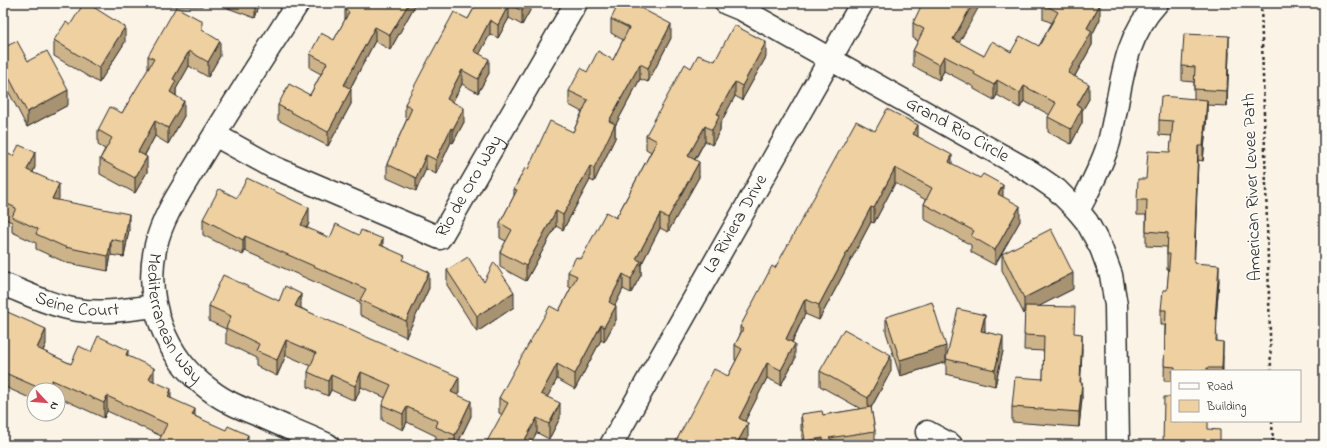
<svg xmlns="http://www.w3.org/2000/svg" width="1327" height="448" viewBox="0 0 1327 448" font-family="'Indie Flower',sans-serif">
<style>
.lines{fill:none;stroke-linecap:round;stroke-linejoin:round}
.minor-casing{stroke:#2b2b2b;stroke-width:25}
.tertiary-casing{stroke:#2b2b2b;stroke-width:25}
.path{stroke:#2b2b2b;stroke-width:2.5;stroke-dasharray:3 3;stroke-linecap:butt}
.minor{stroke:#fdfcf7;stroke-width:22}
.tertiary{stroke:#fdfcf7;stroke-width:22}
.wall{fill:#cdb38a;stroke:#2b2b2b}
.shaded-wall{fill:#a79271;stroke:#2b2b2b}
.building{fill:#eed0a1;stroke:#2b2b2b}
.labels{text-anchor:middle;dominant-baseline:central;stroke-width:3.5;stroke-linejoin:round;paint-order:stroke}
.street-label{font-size:18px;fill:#2b2b2b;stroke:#fdfcf7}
</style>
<rect width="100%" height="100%" fill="#faf3e6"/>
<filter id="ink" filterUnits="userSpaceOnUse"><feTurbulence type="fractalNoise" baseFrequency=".025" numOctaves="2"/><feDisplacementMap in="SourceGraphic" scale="8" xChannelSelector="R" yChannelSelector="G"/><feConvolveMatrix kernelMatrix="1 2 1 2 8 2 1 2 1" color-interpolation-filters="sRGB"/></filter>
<g filter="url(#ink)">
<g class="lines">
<g class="minor-casing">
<g id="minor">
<path id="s1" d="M298,3c-34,53 -68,105 -100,159 -16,27 -35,53 -42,83 -13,54 9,113 54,145 15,12 33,19 51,26 22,10 45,19 67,29"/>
<path id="s2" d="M726,3l17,7 288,162 26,18 21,21"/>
<path id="s3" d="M215,135l58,32 167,71 136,-235"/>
<path id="s4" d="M3,284c25,10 49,22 75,26 26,4 52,-1 77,-4"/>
<path d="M927,432l24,13"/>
<path d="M1118,445l-2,-140 -5,-30 -10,-27 -14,-26 -9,-11c11,-22 24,-45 31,-69 13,-50 11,-99 48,-139"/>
</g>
</g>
<g class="tertiary-casing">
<g id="tertiary">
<path id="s5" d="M611,445l251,-442"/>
</g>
</g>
<g class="path">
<path d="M1261,3l10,368"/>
<path d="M1272,421l1,24"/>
</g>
<use href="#minor" class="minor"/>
<use href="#tertiary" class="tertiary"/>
</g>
<g class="wall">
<rect x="152" y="3" width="50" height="3"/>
<path d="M214,3h46l-5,15z"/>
<path d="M414,3v4l-24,43 -15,-9 -25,48 1,15 -23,42 -50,-26v-15l32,-10 11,-21 -11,-6v-14l24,-14 11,-20v-10z"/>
<path d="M477,3h56v2l-11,20 -13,-7 -11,20 -8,-4 -11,20 10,19 -11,20 -16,-9 -10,18 12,20 -11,21 -2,-1 -15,32 -10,-5 -10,22 -29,-13v-14l20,-45 -2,-2v-13l63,-85z"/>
<path d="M991,3h9l-2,4z"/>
<path d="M1043,4l57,15 -8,16v10l-17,31 14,23 -7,12v12l-11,21 -23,-12v-15l2,-2 -26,-14 -4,7 -23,-13 -3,5 -20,-11v-2l-30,-16 -5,9 -26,-14v-15l5,-10 -5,-3v-15l11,-18 35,38 25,13 55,-10 13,-23 -9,-4z"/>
<path d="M611,19l60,19 -23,44 -8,-3 -25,47v12l-21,44 -4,-2 -27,50 -7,-4 -30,55 -26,-14v-15l6,-11 -6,-3v-15l14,-27v-7l14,-20 45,-37 9,-20 -13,-7v-14l18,-19 26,-12 10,-20 -12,-7z"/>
<path d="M70,25l55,17 -26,41 -45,-27v-16z"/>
<path d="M202,30l18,26 -12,21 -19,-11 -13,23v7l8,20 -16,28 -13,-8 -10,19 2,17 -12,21 -35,-19v-15l5,-10 -7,-4v-15l24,-17 26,-43v-14z"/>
<path d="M3,48l25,13 40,44 -41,22 -24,-46z"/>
<path d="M1229,52l-2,54 -20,-1v10l-4,46 -5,-1 -4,103 25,17 -3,39 1,22 6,15v15h-51v10h-8l1,-56h-4v-15l6,-20 2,-21h-2v-22l-21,-1v-31h-9v-15l9,-21 24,-27 2,-16 -13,-1v-15l35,-21v-17l-12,-1v-15z"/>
<path d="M766,57l-24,43 -7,-4 -15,28v6l-8,15 -7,-4 -10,19 4,17 -31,55 -8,-4 -19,37v10l-10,18 -8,-4 -8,16 1,15 -12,22 -3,-2 -26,49 -18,-10 -10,18 13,21 -11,21 -50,-26v-15l60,-87 12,-23 -3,-2v-14l13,-13 35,-41 35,-66 -5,-3v-14l45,-67 24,-7z"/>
<path d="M875,131l43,6 34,27 51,33 17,24 -25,44 -24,-13v-7l-47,-26v-15l2,-4 -31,-17 -21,40 -3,-1 -52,98 -14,-6 -13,29 3,16 -14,26 -14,-7 -22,43 3,17 -4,7h-70l54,-69 8,-15 -1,-1v-15l5,-10v-8l35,-59z"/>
<path d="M3,152l32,15 -2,5 26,27 -1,1 71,30 -5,27 -13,-2 -3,16 -41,-8 -31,-14v-6l-24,-11v-10l-9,-4z"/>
<path d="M237,198l72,25 -2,5 23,10 53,8 22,15 24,27 -23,49 -46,-22v-13l-115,-51 -2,4 -40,-20v-16z"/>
<path d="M1002,254l71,35 -34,17 35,27 8,16 -2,34 2,15 -3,29 -67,-5v-15l31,-28 1,-28 -20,-1 1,-37 -1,1 -22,-44z"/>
<path d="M447,270l37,12 30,25 -37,25 -30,-47z"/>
<path d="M279,301l22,7 158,84 -2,3 14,21 -14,29h-15l-6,-3v-6l-29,-14 -4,8 -21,-10v-15l4,-7 -25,-11 -6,14 -24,-11 -3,6 -20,-9v-15l3,-6 -25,-11 -9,21 -21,-10v-8l-30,-15v-14l-17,-8v-15z"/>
<path d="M3,310l43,34 -3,7 28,13 20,-12 37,4 43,42 24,18 53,29 -87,-9 -54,-25 -3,7 -46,-21v-7h-24v10l-31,-14z"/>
<path d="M886,317l60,45 -46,14 -14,-44z"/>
<path d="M985,330v2l18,19 -8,35 -49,-12v-15z"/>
<path d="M820,371h71l-20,37 4,23v14h-72l-2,-16v-15l22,1 38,-6 -41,-23z"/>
</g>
<g class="shaded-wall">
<path d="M255,3h5l-5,15z"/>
<path d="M409,3h5v4l-24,43v-15z"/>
<path d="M526,3h7v2l-11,20v-14z"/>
<path d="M973,3h8l-28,51v-15z"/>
<path d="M509,4v14l-11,20v-13z"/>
<path d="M1100,4v15l-8,16v10l-24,43v-15l19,-45z"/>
<path d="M490,20v14l-16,31v-14z"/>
<path d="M671,24v14l-23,44v-14z"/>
<path d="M125,27v15l-26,41v-15z"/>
<path d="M375,27v14l-31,59v-15z"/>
<path d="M1229,36v16l-2,54v-15z"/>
<path d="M220,41v15l-12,21v-15z"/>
<path d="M766,42v15l-24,43v-14z"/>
<path d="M189,51v15l-13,23v7l-6,-4 3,-13z"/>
<path d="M944,56v15l-5,9v-15z"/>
<path d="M489,59v14l-11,20v-14z"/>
<path d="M640,64v15l-25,47v12l-21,44v-14l15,-47z"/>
<path d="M462,70v14l-15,29v-14z"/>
<path d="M997,80v15l-3,5v-15z"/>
<path d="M735,82v14l-15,28v6l-8,15v-15l5,-16z"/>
<path d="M1089,84v15l-7,12v12l-11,21v-15l6,-24z"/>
<path d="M1024,86v15l-4,7v-15z"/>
<path d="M351,89v15l-23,42v-14z"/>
<path d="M68,90v15l-41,22v-15z"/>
<path d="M1207,100v15l-4,46v-15z"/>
<path d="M184,101v15l-16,28v-16z"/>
<path d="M464,108v14l-11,21v-14z"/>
<path d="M155,121v15l-17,31v-15z"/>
<path d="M918,125v15l-5,-6z"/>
<path d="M705,126v15l-17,30v-15z"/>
<path d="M451,128v14l-15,32v-14z"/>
<path d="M1198,146v14l-4,118v-15z"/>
<path d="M35,152v15l-8,18v-15z"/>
<path d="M426,155v14l-10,22v-13z"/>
<path d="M952,155v15l-3,-8z"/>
<path d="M147,157v15l-12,21v-15z"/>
<path d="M699,162v15l-31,55v-14z"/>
<path d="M590,166v14l-27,50v-15z"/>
<path d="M895,168v15l-21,40v-15z"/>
<path d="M59,184v15l-7,15v-15z"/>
<path d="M1003,185v15l-5,-6z"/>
<path d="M1020,206v15l-25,44v-15z"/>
<path d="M871,207v15l-52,98v-15z"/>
<path d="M309,208v15l-8,17v-15z"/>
<path d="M556,211v15l-30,55v-15z"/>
<path d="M129,214v16l-5,27v-15z"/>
<path d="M660,214v14l-19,37v10l-10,18v-14l5,-20z"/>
<path d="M245,236v15l-2,4v-15z"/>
<path d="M111,239v16l-3,16v-15z"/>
<path d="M383,239v15l-3,-9z"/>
<path d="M1219,265v15l-4,54v-15z"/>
<path d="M429,272v16l-23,49v-16z"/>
<path d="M1073,273v16l-49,25v-16z"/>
<path d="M623,274v15l-14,28v-15z"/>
<path d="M514,292v15l-37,25v-16z"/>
<path d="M301,294v15l-6,-3z"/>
<path d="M805,299v15l-19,40v-15z"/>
<path d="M616,306v14l-12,22v-15z"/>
<path d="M985,315v15l-4,16v-15z"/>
<path d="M601,325v15l-26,49v-15z"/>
<path d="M46,329v15l-9,19v-15z"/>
<path d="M1082,334v15l-2,49v-16z"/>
<path d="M1003,336v15l-8,35v-16z"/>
<path d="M286,340v15l-9,21v-16z"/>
<path d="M1223,342v14l-1,15v-3z"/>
<path d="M795,344v15l-14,26v-15z"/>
<path d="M946,346v16l-46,14v-16z"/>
<path d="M128,350v14l-2,-9z"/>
<path d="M891,355v16l-23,42v-15z"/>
<path d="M767,363v15l-28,55v-15z"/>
<path d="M557,364v15l-16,30v-15z"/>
<path d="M154,368v15l-5,-4z"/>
<path d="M361,372v15l-6,14v-15z"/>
<path d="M331,375v15l-3,6v-15z"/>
<path d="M459,377v15l-8,16v-16z"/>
<path d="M52,380v10h-4z"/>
<path d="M1082,383v15l-3,29v-15z"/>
<path d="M171,389v15l-3,-7z"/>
<path d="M107,396v15l-3,7v-15z"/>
<path d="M471,401v15l-14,29h-2v-10z"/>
<path d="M560,403v15l-11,21v-15z"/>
<path d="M407,407v15l-4,8v-16z"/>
<path d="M195,409v15l-3,-9z"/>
<path d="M537,418v14l-7,13h-8z"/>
<path d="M748,423v15l-4,7h-8z"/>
<path d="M248,435v10h-5z"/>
</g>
<g class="building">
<path d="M84,3h3l38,24 -26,41 -45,-28 12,-18 4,3z"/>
<path d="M348,3h61l-19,32 -15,-8 -31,58 7,4 -23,43 -50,-27 11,-21 21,11 17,-32 -17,-9 11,-21 13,7 15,-28 -4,-2z"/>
<path d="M477,3h49l-4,8 -13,-7 -11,21 -8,-5 -16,31 15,8 -11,20 -16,-9 -15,29 17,9 -11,21 -2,-1 -15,32 -10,-5 -10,23 -29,-14 25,-56 -7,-4 23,-44 26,-48 14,7z"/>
<path d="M619,3h12l40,21 -23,44 -8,-4 -31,57 6,3 -21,44 -4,-2 -27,49 -7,-4 -30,55 -26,-14 12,-22 -12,-7 17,-33 -3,-1 11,-21 3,1 22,-48 23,11 15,-32 -19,-9 12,-23 6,4 11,-21 15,9 16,-32 -18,-9z"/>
<path d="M925,3h48l-20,36 31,17 8,-15 19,11 9,-16 19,10 19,-34 -15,-8 1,-1h55l1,1 -13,24 5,3 -24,42 21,11 -12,21 5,3 -11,21 -23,-12 8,-14 -32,-17 -4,7 -23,-13 -3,5 -20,-11 1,-2 -31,-16 -5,9 -26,-14 11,-22 -11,-6 9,-19 2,1z"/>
<path d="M176,7l26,14v9l18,11 -12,21 -19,-11 -16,28 3,2 -6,11 14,9 -16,27 -13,-7 -17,31 9,5 -12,21 -35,-19 12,-21 -14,-8 12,-23 12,6 32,-54 -6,-3z"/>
<path d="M734,25l32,17 -24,44 -7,-4 -18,32 3,1 -8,15 -7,-4 -17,30 11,6 -31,56 -8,-4 -24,45 5,2 -10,18 -8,-5 -14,28 7,4 -12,21 -3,-2 -26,49 -18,-10 -16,30 19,9 -11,21 -12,-6 -15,27h-37l23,-42 -9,-5 24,-44 27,-48 9,5 18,-35 -9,-4 8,-15 5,2 25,-47 10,6 41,-77 -11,-6 39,-71 6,4 7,-13 17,6z"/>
<path d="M1184,34l45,2 -2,55 -33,-2 1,-22 -13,-1z"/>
<path d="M17,41l11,20 19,-10 21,39 -41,22 -24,-46v-18z"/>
<path d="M1161,96l46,4 -4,46h-5l-4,117 25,2 -4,54h2l-1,22 7,1 -1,26h-15v3h-32v-4l-11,-1 2,-56h-5l2,-20h4l3,-36h-3l1,-21 -22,-2 1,-31h-10l1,-21h8l2,-28 22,1 3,-31 -14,-1z"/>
<path d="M887,109l31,16 -5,9 39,21 -3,7 31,16 3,-4 20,11 -5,9 22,12 -25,44 -24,-14 3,-5 -50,-27 8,-16 -37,-20 -21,40 -3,-1 -52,98 -14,-6 -19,40 9,5 -14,26 -14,-7 -28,55 9,5 -12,22h-9l-9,-5 -2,5h-42l40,-76 14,7 14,-27 -7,-4 8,-16 -3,-2 32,-61 3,2 81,-147 19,10z"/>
<path d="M19,145l16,7 -8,18 32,14 -7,15 77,15 -5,28 -13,-3 -3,17 -43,-9 2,1 -31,-14 2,-5 -26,-12 4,-9 -13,-6v-50l10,4z"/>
<path d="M247,178l62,30 -8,17 29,13 6,-14 23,11 2,-5 22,9 -3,6 25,11 -2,4 26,12 -23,49 -46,-21 6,-11 -121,-53 -2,4 -40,-21 16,-30 18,9z"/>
<path d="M1051,229l22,44 -49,25 -22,-44z"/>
<path d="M468,257l16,25 10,-20 20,30 -37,24 -30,-46z"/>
<path d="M223,275l56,26 6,-15 16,8 -6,12 164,71 -8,15 20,9 -16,34 -19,-8 2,-6 -31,-14 -4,7 -21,-9 9,-20 -30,-13 -6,14 -24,-11 -3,6 -20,-9 8,-19 -30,-13 -9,20 -21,-9 3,-7 -33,-16 5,-12 -22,-10z"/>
<path d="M932,302l14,44 -46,14 -14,-43z"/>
<path d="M1025,306l50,1 -1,26 8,1 -2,48 2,1 -3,29 -67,-5 3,-30 28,2 1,-43 -20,-1z"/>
<path d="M958,309l27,6 -4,16 22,5 -8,34 -49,-11z"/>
<path d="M3,310l43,19 -9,19 34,16 8,-18 12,6 7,-16 30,14 -2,5 28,13 -5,11 22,10 -3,8 27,12 -3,6 34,15 2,-4 20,9 -5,10h-86l10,-21 -60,-28 -3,7 -52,-23 -4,10h-4l-41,-18z"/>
<path d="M844,329l47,26 -23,43 -48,-27z"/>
<path d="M1164,397h8v24h36v8l12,1v15h-57z"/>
<path d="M871,407l4,24 -46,7 12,7h-17l-1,-7 -18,3 -4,-27 21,-3 1,4z"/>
</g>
</g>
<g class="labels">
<g class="street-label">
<text stroke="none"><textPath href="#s2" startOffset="264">Grand Rio Circle</textPath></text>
<text stroke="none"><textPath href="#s3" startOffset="307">Rio de Oro Way</textPath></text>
<text transform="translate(1253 187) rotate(-92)">American River Levee Path</text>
<text stroke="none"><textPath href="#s5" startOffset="254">La Riviera Drive</textPath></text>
<text stroke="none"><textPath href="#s4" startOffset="78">Seine Court</textPath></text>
<text stroke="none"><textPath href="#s1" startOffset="360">Mediterranean Way</textPath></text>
</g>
</g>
<rect width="1327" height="448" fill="none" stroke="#fdfcf7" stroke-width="16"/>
<rect x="8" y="8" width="1311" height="432" fill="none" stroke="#2b2b2b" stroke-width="1.5" filter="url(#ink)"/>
<rect x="1171" y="370" width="130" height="52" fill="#fdfcf7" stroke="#a9a8a5"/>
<rect x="1179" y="383" width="20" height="6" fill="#fdfcf7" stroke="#a9a8a5"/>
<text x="1207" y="390" font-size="12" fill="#2b2b2b">Road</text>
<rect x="1179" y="400" width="20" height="12" fill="#eed0a1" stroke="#a9a8a5"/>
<text x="1207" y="410" font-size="12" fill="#2b2b2b">Building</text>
<g transform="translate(46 402) rotate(116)"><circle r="19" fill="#fdfcf7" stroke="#a9a8a5"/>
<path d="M0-3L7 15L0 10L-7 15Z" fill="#d1495b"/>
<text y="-6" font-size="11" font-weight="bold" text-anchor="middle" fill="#2b2b2b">N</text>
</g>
</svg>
